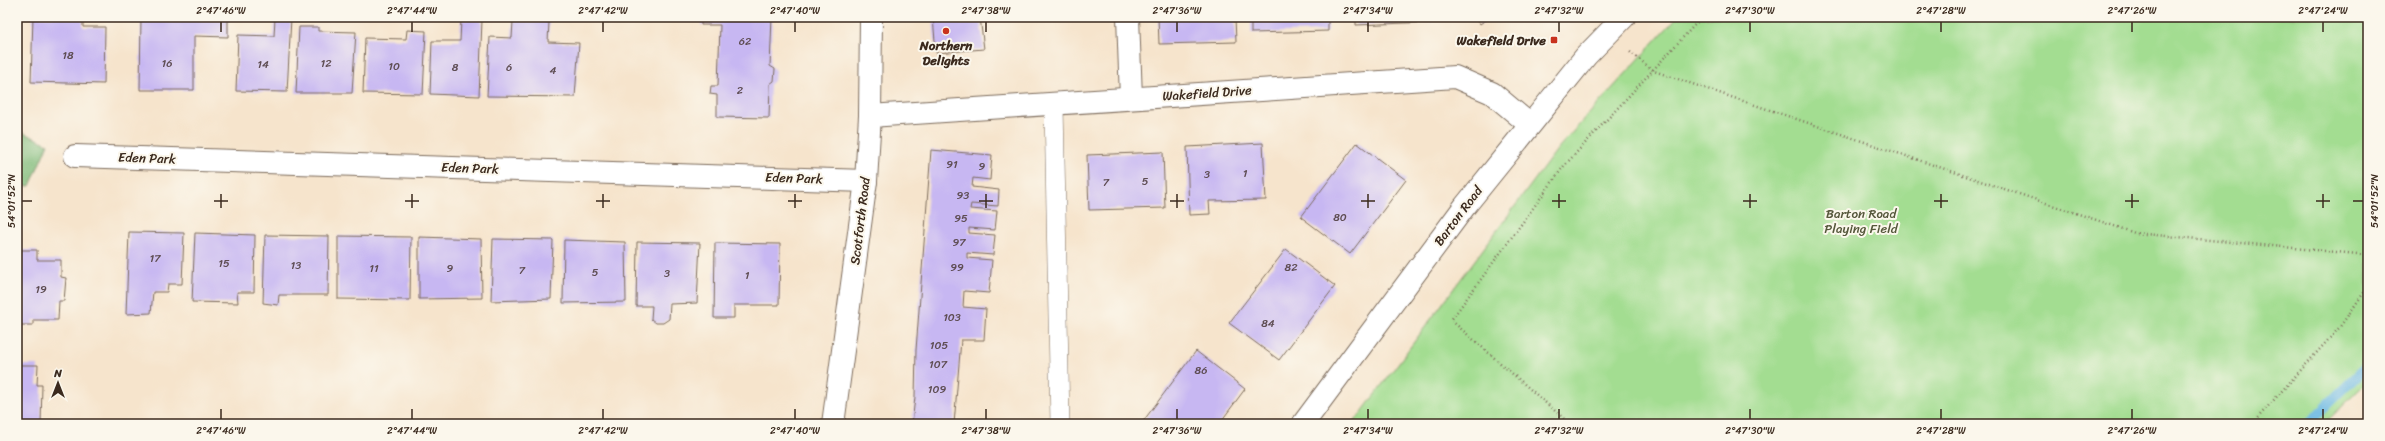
<svg xmlns="http://www.w3.org/2000/svg" width="2385" height="441" viewBox="0 0 2385 441" font-family="Sriracha,sans-serif">
<style>
.green{fill:#a3dd91;stroke:#6f8458}
.forest{fill:#82bc7b;stroke:#5e734c}
.lines{fill:none;stroke-linecap:round;stroke-linejoin:round}
.stream{stroke:#68b7e3;stroke-width:10}
.building{fill:#c7b7f2}
.service-casing{stroke:#7c6b5b;stroke-width:20}
.minor-casing{stroke:#7c6b5b;stroke-width:24}
.tertiary-casing{stroke:#7c6b5b;stroke-width:24}
.primary-casing{stroke:#7c6b5b;stroke-width:24}
.path{stroke:#7c6b5b;stroke-width:2.5;stroke-dasharray:1 3;stroke-linecap:butt}
.service{stroke:#fff;stroke-width:19}
.minor{stroke:#fff;stroke-width:22}
.tertiary{stroke:#fff;stroke-width:22}
.primary{stroke:#fff;stroke-width:22}
.ticks{fill:none;stroke:#3b2a1e;stroke-width:1.5}
.poi-dot{fill:#c8321e;stroke:#fbf7ec;stroke-width:1.5}
.labels{text-anchor:middle;dominant-baseline:central;stroke-width:4;stroke-linejoin:round;paint-order:stroke}
.number-label{font-size:11px;fill:#5e4d53}
.poi-label{font-size:13px;font-weight:bold;fill:#3b2a1e;stroke:#fbf7ec;text-anchor:end}
.street-label{font-size:13px;fill:#3b2a1e;stroke:#fbf7ec}
.park-label{font-size:13px;fill:#55573b;stroke:#fbf7ec}
.neatline{fill:none;stroke:#3b2a1e;stroke-width:1.5}
.ticks-label{font-size:10px;text-anchor:middle;fill:#3b2a1e}
</style>
<rect width="100%" height="100%" fill="#fbf7ec"/>
<filter id="ink" filterUnits="userSpaceOnUse"><feTurbulence type="fractalNoise" baseFrequency=".025" numOctaves="2"/><feDisplacementMap in="SourceGraphic" scale="8" xChannelSelector="R" yChannelSelector="G"/><feConvolveMatrix kernelMatrix="1 2 1 2 8 2 1 2 1" color-interpolation-filters="sRGB"/></filter>
<filter id="wash" filterUnits="userSpaceOnUse"><feTurbulence type="fractalNoise" baseFrequency=".012" numOctaves="4" result="noise"/><feDisplacementMap in="SourceGraphic" scale="16" xChannelSelector="R" yChannelSelector="G"/><feGaussianBlur stdDeviation="0.9" result="paint"/><feColorMatrix in="noise" values="0 0 0 0 0 0 0 0 0 0 0 0 0 0 0 0 0 1.4 0 .05"/><feComposite in="paint" operator="in"/></filter>
<g filter="url(#wash)">
<rect width="100%" height="100%" fill="#f6e4cc"/>
<path class="green" d="M1677,17h691v364l-44,43h-971l206,-277z"/>
<path class="forest" d="M17,130l31,14 -18,42h-13z"/>
<g class="lines">
<path class="stream" d="M2308,424l60,-59"/>
</g>
<g id="blocks">
<g class="building">
<path d="M33,17h50v10h22l-1,57 -73,-2z"/>
<path d="M141,17h87v20l-34,-1v54h-54z"/>
<path d="M701,17h71l-2,49 5,3 -1,12 -4,3 -1,34 -52,-1v-22l-7,-1 1,-8h7l2,-61h-19z"/>
<path d="M933,17h47l4,32 -48,4z"/>
<path d="M1158,17h77l1,25 -77,2z"/>
<path d="M1251,17h77v14l-77,2z"/>
<path d="M1356,17h77v5l-77,3z"/>
<path d="M1475,17h15l-10,7z"/>
<path d="M275,18h16l-4,74 -51,-1 2,-56 36,1z"/>
<path d="M461,20h21l-3,76 -49,-2 2,-53h28z"/>
<path d="M513,21l36,1 -1,20 31,1 -4,54 -88,-1 3,-59 22,1z"/>
<path d="M299,27h19v4l38,1 -4,61h-56z"/>
<path d="M407,30l19,1 -3,63 -60,-1 2,-55 41,1z"/>
<path d="M1263,143l3,57 -57,1 1,13 -21,1 -2,-68z"/>
<path d="M1357,143l49,37 -56,74 -49,-37z"/>
<path d="M931,150l61,5 -2,25 -17,-2 -1,9 27,3 -1,16 -27,-2 -1,5 27,2 -2,19 -26,-2v5l26,2 -2,20 -26,-2v5l25,2 -3,33 -25,-2 -1,16 23,2 -2,31h-23l-7,84h-42l3,-27 1,-47z"/>
<path d="M1163,152l2,56 -76,2 -2,-55z"/>
<path d="M129,232l55,1 -2,51h-14l-1,8h-14l-2,21 -25,1z"/>
<path d="M195,233l60,2 -1,57h-17l1,11 -46,-1z"/>
<path d="M265,235l64,1 -1,59h-49l-1,10 -15,-2z"/>
<path d="M338,236l73,1 -1,63 -72,-1z"/>
<path d="M419,237l62,2 1,59 -63,1z"/>
<path d="M493,239l60,1 -2,59 -60,2z"/>
<path d="M564,240l61,2 1,60 -63,1z"/>
<path d="M637,242l63,1 -3,60 -27,1 -1,15 -6,4h-7l-5,-4 1,-13h-16z"/>
<path d="M715,243l65,1 -1,61h-45v13h-20z"/>
<path d="M1286,249l49,37 -56,74 -50,-37z"/>
<path d="M17,250h20v10h24v17l5,1 -2,23h-5l-1,19h-25v5h-16z"/>
<path d="M1196,351l49,38 -26,35h-78z"/>
<path d="M17,365h21l-1,20h5l-1,39h-24z"/>
</g>
</g>
</g>
<g filter="url(#ink)">
<use href="#blocks" fill-opacity="0" stroke="#7c6b5b" stroke-width="1"/>
<g class="lines">
<g class="service-casing">
<path id="service" d="M1054,105l6,319"/>
</g>
<g class="minor-casing">
<g id="minor">
<path d="M1128,17l3,81"/>
<path d="M870,116l585,-39 37,16 37,31"/>
<path d="M75,156l791,25"/>
</g>
</g>
<g class="tertiary-casing">
<path id="tertiary" d="M1303,424l162,-218 121,-150 38,-39"/>
</g>
<g class="primary-casing">
<path id="primary" d="M833,424l33,-243 4,-65 1,-99"/>
</g>
<g class="path">
<path d="M1630,52l24,19 481,162 233,22"/>
<path d="M1570,424l-119,-104 113,-154 138,-149"/>
<path d="M2252,424l87,-96 29,-41"/>
</g>
<use href="#service" class="service"/>
<use href="#minor" class="minor"/>
<use href="#tertiary" class="tertiary"/>
<use href="#primary" class="primary"/>
</g>
</g>
<path class="ticks" d="M221,22v10M412,22v10M603,22v10M795,22v10M986,22v10M1177,22v10M1368,22v10M1559,22v10M1750,22v10M1941,22v10M2132,22v10M2323,22v10M221,194v14M412,194v14M603,194v14M795,194v14M986,194v14M1177,194v14M1368,194v14M1559,194v14M1750,194v14M1941,194v14M2132,194v14M2323,194v14M22,201h10M214,201h14M405,201h14M596,201h14M788,201h14M979,201h14M1170,201h14M1361,201h14M1552,201h14M1743,201h14M1934,201h14M2125,201h14M2316,201h14M2353,201h10M221,409v10M412,409v10M603,409v10M795,409v10M986,409v10M1177,409v10M1368,409v10M1559,409v10M1750,409v10M1941,409v10M2132,409v10M2323,409v10"/>
<g class="poi-dot">
<circle cx="946" cy="31" r="4"/>
<rect x="1550" y="36" width="8" height="8" rx="2"/>
</g>
<g class="labels">
<g class="number-label">
<text x="745" y="41">62</text>
<text x="68" y="55">18</text>
<text x="167" y="63">16</text>
<text x="326" y="63">12</text>
<text x="263" y="64">14</text>
<text x="394" y="66">10</text>
<text x="455" y="67">8</text>
<text x="509" y="67">6</text>
<text x="553" y="70">4</text>
<text x="740" y="90">2</text>
<text x="952" y="164">91</text>
<text x="982" y="166">9</text>
<text x="1245" y="173">1</text>
<text x="1207" y="174">3</text>
<text x="1145" y="181">5</text>
<text x="1106" y="182">7</text>
<text x="963" y="195">93</text>
<text x="1340" y="217">80</text>
<text x="961" y="218">95</text>
<text x="959" y="242">97</text>
<text x="155" y="258">17</text>
<text x="224" y="263">15</text>
<text x="296" y="265">13</text>
<text x="957" y="267">99</text>
<text x="1291" y="267">82</text>
<text x="374" y="268">11</text>
<text x="450" y="268">9</text>
<text x="522" y="270">7</text>
<text x="595" y="272">5</text>
<text x="667" y="273">3</text>
<text x="747" y="275">1</text>
<text x="41" y="289">19</text>
<text x="952" y="317">103</text>
<text x="1268" y="323">84</text>
<text x="939" y="345">105</text>
<text x="938" y="364">107</text>
<text x="1201" y="370">86</text>
<text x="937" y="389">109</text>
</g>
<g class="poi-label">
<text x="1546" y="40">Wakefield Drive</text>
<text x="946" y="45" text-anchor="middle">Northern<tspan x="946" dy="15">Delights</tspan></text>
</g>
<g class="street-label">
<text transform="translate(1207 93) rotate(-4)">Wakefield Drive</text>
<text transform="translate(147 158) rotate(2)">Eden Park</text>
<text transform="translate(470 168) rotate(2)">Eden Park</text>
<text transform="translate(794 178) rotate(2)">Eden Park</text>
<text transform="translate(1458 216) rotate(-53)">Barton Road</text>
<text transform="translate(860 221) rotate(-83)">Scotforth Road</text>
</g>
<g class="park-label">
<text x="1861" y="213">Barton Road<tspan x="1861" dy="15">Playing Field</tspan></text>
</g>
</g>
<rect width="2385" height="441" fill="none" stroke="#fbf7ec" stroke-width="44"/>
<g transform="translate(58 383)" stroke="#fbf7ec" stroke-width="3" paint-order="stroke">
<path d="M0-3L7 15L0 10L-7 15Z" fill="#3b2a1e"/>
<text y="-6" font-size="11" font-weight="bold" text-anchor="middle" fill="#3b2a1e">N</text>
</g>
<rect x="22" y="22" width="2341" height="397" class="neatline"/>
<g class="ticks-label">
<text x="221" y="14">2°47'46"W</text>
<text x="412" y="14">2°47'44"W</text>
<text x="603" y="14">2°47'42"W</text>
<text x="795" y="14">2°47'40"W</text>
<text x="986" y="14">2°47'38"W</text>
<text x="1177" y="14">2°47'36"W</text>
<text x="1368" y="14">2°47'34"W</text>
<text x="1559" y="14">2°47'32"W</text>
<text x="1750" y="14">2°47'30"W</text>
<text x="1941" y="14">2°47'28"W</text>
<text x="2132" y="14">2°47'26"W</text>
<text x="2323" y="14">2°47'24"W</text>
<text transform="translate(11 201) rotate(-90)" y="4">54°01'52"N</text>
<text transform="translate(2374 201) rotate(-90)" y="4">54°01'52"N</text>
<text x="221" y="434">2°47'46"W</text>
<text x="412" y="434">2°47'44"W</text>
<text x="603" y="434">2°47'42"W</text>
<text x="795" y="434">2°47'40"W</text>
<text x="986" y="434">2°47'38"W</text>
<text x="1177" y="434">2°47'36"W</text>
<text x="1368" y="434">2°47'34"W</text>
<text x="1559" y="434">2°47'32"W</text>
<text x="1750" y="434">2°47'30"W</text>
<text x="1941" y="434">2°47'28"W</text>
<text x="2132" y="434">2°47'26"W</text>
<text x="2323" y="434">2°47'24"W</text>
</g>
</svg>
